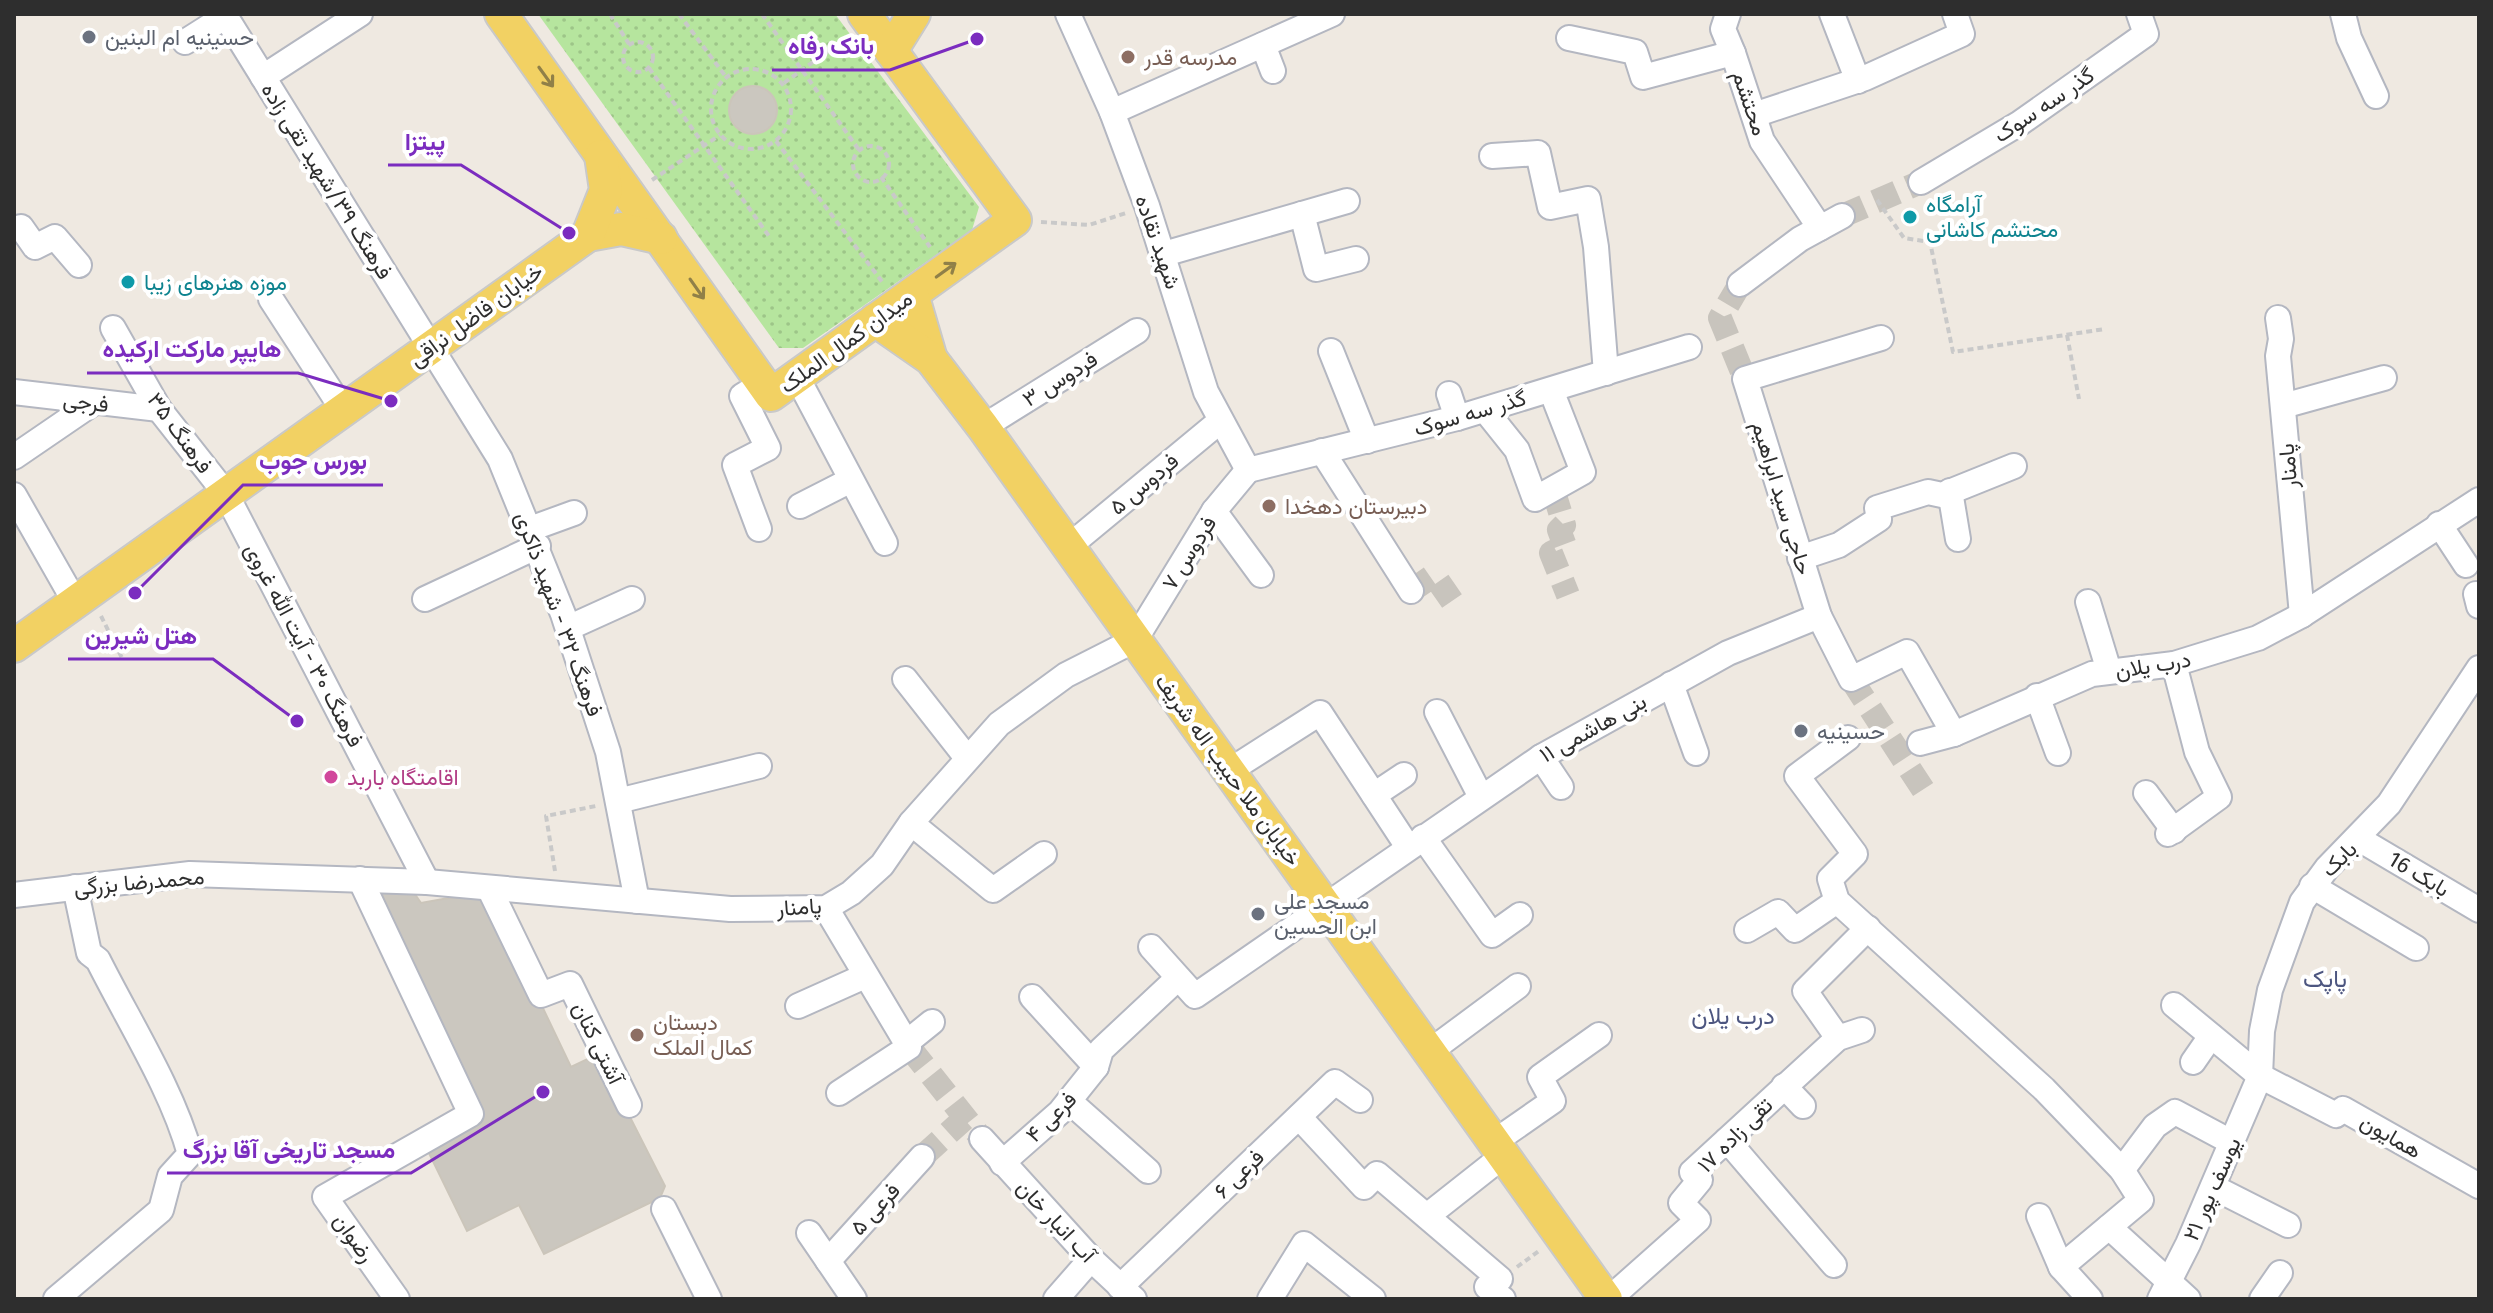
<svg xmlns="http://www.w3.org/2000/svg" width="2493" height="1313" viewBox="0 0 2493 1313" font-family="'Fira Sans',Vazirmatn,sans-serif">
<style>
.park{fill:url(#park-dots)}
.building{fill:#cbc7bf;stroke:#cbc5ba;stroke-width:2}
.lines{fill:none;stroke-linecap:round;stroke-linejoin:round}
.minor-tunnel{stroke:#c8c4bd;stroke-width:24;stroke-dasharray:24 12;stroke-linecap:butt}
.minor-casing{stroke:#b4b7c1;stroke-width:28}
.major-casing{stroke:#c9c9c9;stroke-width:36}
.path{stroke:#c9c9c9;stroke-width:4;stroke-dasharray:6 4;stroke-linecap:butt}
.minor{stroke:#fff;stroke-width:24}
.major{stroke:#f2d163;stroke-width:32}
.oneway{stroke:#908048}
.worship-dot{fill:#6b7280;stroke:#fff;stroke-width:3}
.education-dot{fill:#8d6e63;stroke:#fff;stroke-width:3}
.culture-dot{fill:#0f9aa8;stroke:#fff;stroke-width:3}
.hotel-dot{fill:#d1479c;stroke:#fff;stroke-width:3}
.labels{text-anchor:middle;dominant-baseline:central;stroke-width:8;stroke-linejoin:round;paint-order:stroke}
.worship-label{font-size:22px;fill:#5b616d;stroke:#fff;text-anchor:start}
.education-label{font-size:22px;fill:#785e54;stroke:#fff;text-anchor:start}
.street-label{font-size:22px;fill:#2e2e2e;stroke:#fff}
.culture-label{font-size:22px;fill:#0d838f;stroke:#fff;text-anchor:start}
.hotel-label{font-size:22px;fill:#b23c85;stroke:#fff;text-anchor:start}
.neighbourhood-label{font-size:24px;fill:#4d5680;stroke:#fff}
.leader{fill:none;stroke:#7b2cbf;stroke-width:3}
.callout-dot{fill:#7b2cbf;stroke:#fff;stroke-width:3}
.callout-label{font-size:24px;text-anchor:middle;font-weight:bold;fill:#7b2cbf;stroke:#fff;stroke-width:8;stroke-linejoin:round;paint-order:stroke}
</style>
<defs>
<pattern id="park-dots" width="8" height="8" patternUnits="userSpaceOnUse" patternTransform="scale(2)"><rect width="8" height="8" fill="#b6e59e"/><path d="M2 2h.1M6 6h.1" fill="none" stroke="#9dc588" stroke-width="1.8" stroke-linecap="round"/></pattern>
</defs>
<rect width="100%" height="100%" fill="#efe9e1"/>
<path class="park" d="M538,14h297l144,193 -7,23 -169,118h-24z"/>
<g class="building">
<circle cx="753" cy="110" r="24"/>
<path d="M410,887l11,16 33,-6h36l81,170 27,-13 67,132 -5,12 -116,56 -25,-49 -52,26 -42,-86 56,-28 -108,-220 16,-9z"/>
</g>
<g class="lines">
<g class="minor-tunnel">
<path d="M1842,216l79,-34"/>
<path d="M1740,284l-20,34 25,61"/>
<path d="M1553,489l11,36 -5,5 6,16 -14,7 17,42"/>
<path d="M1411,591l23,-16 18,26"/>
<path d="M1851,679l77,118"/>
<path d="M909,1047l73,92"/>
<path d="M922,1157l42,-38"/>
</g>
<g class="minor-casing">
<g id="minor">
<path d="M224,14l276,445 63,155 45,138 29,149"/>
<path d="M1068,14l44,98 35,94 59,186 42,78"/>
<path d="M1728,14l-5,15 10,24"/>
<path d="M1832,14l26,67"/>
<path d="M2343,14l6,24 27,58"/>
<path d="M1569,38l66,14 8,25 90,-24 29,88 58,87"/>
<path d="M185,42l41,-26"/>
<path d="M1263,45l10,26"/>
<path d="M263,77l97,-63"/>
<path d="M1112,112l220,-98"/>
<path d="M1754,115l111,-37 97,-44 -7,-20"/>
<path d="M1492,156l46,-3 12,54 38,-8 8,48 10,126"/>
<path d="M1921,182l99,-59 126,-89 -7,-20"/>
<path d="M1302,214l14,55 40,-10"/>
<path d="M14,229l7,-2 14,20 20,-10 24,28"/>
<path d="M1164,254l183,-53"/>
<path d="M1740,284l60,-45 42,-23"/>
<path d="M271,299l72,111"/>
<path d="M2278,318l3,21 -3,17 24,259"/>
<path d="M113,328l46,81 67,85 201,388"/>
<path d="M1331,351l36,90"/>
<path d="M797,377l88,166"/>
<path d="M14,392l145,17"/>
<path d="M1449,394l8,24"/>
<path d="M2283,406l101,-28"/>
<path d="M1485,410l32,40 18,49 48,-27 -32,-82"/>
<path d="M983,427l154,-96"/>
<path d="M1322,451l89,140"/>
<path d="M14,457l79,-54"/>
<path d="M1248,470l209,-52 232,-71"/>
<path d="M1950,491l8,48"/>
<path d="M14,495l61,107"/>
<path d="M800,506l51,-26"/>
<path d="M1214,511l47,64"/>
<path d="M2439,524l27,41"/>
<path d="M530,529l44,-16"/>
<path d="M759,529l-24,-64 33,-17 -26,-52 21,-13"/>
<path d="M1068,547l151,-125"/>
<path d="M1800,558l39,-13 40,-26 -2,-11 51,-16 14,3 72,-29"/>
<path d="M2476,594l3,12"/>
<path d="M425,599l113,-53"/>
<path d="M2088,602l21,69"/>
<path d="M1819,616l-74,-237 136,-41"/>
<path d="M568,628l64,-29"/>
<path d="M905,679l62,79"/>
<path d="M1671,684l25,69"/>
<path d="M2037,696l21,57"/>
<path d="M1437,712l44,85"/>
<path d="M1848,738l-51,38 58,78 -25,25 7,22 207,188 78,81 19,30 -80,67"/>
<path d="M1920,743l34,-9"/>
<path d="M1541,757l20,30"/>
<path d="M1229,771l91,-58 88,134"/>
<path d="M2146,793l28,38"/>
<path d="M1374,795l30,-20"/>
<path d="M618,801l141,-35"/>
<path d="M911,823l82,67 51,-36"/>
<path d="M2168,834l51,-37 -22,-45 -23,-88"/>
<path d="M1423,837l69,98 28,-20"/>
<path d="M2359,839l120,71"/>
<path d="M360,879l111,235 -146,83 72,102"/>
<path d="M2312,886l104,62"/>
<path d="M490,890l51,105 29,-11 59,121"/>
<path d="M14,895l176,-21 237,8 303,27 96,-1 25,-15 31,-28 29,-42 88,-99 67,-49 69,-35 79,-129 34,-41"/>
<path d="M826,908l83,139 -70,46"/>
<path d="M1747,930l31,-18 17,18 42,-29"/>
<path d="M1151,947l44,49 346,-239 187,-104 91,-37 32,63 56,-27 47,82 138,-60 82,-10 84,-26 44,-23 177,-115"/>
<path d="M1032,997l64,70"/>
<path d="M2174,1005l86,71 76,39 7,-6 136,77"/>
<path d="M798,1006l67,-30"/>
<path d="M1838,1038l-33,-47 63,-63"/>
<path d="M906,1043l26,-21"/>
<path d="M1429,1052l89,-66"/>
<path d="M2193,1062l18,-26"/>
<path d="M1784,1086l19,20"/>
<path d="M1069,1101l79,70"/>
<path d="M1299,1117l65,70 13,-13 123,105 -13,8 16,12"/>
<path d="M982,1139l109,120 43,40"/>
<path d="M1727,1140l107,125"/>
<path d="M1494,1142l59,-41 -13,-24 59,-42"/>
<path d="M1002,1163l58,-51 36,-45 5,-17 77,-72"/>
<path d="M2122,1170l33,-44 20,-14 58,31"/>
<path d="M2213,1187l75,38"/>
<path d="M664,1209l45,90"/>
<path d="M1427,1216l76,-60"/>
<path d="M2039,1216l22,51 29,32"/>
<path d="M2109,1227l79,72"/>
<path d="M809,1233l45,66"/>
<path d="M828,1261l94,-104"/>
<path d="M1120,1287l215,-205 25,18"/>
<path d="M56,1299l105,-89 9,-34 20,-22c-18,-65 -61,-132 -92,-194l-9,-7 -14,-66"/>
<path d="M1056,1299l35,-40"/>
<path d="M1270,1299l34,-55 69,55"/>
<path d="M1609,1299l89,-79 -17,-17 19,-23 -8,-8 146,-134 24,-8"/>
<path d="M2160,1299l28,-55 72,-168 2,-45 8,-41 32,-88 25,-34 62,-64 90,-136"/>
<path d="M2262,1299l18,-26"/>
</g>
</g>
<g class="major-casing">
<g id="major">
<path d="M501,14l270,381 244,-175 -151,-206"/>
<path d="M891,51l23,-37"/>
<path d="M588,235l33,-6 40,9"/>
<path d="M912,294l19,65"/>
<path d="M875,320l56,39 52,68 623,872"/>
<path d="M14,646l574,-411 18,-45 -5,-34"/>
</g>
</g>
<g class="path">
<path d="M610,14l19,30"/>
<path d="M679,14l47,63"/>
<path d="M762,14l97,136"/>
<circle cx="638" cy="57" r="15"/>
<path d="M649,68l122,171"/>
<circle cx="751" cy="109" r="40"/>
<path d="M784,83l64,-46"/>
<path d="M776,141l107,142"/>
<circle cx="871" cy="164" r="18"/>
<path d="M881,177l49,70"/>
<path d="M652,180l68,-45"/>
<path d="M1877,200l27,38 26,4 23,110 152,-23"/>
<path d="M1041,222l48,3 37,-12"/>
<path d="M2067,335l12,64"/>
<path d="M101,616l22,44"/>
<path d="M555,871l-9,-55 50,-10"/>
<path d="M1517,1267l22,-16"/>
</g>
<use href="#minor" class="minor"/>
<use href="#major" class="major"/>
</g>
<defs><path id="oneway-shaft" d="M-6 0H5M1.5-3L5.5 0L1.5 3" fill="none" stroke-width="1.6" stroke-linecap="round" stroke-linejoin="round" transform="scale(2)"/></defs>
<g class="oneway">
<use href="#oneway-shaft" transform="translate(546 77) rotate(54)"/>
<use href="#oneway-shaft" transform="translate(946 270) rotate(-36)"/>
<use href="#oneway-shaft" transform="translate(697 289) rotate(55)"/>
</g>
<g class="worship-dot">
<circle cx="89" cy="37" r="8"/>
<circle cx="1801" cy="731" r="8"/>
<circle cx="1258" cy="914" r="8"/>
</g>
<g class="education-dot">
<circle cx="1128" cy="57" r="8"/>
<circle cx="1269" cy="506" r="8"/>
<circle cx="637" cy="1035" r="8"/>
</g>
<g class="culture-dot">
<circle cx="1910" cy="217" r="8"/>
<circle cx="128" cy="282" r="8"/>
</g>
<circle class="hotel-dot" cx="331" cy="777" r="8"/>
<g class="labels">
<g class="worship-label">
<text x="105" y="37">حسینیه ام البنین</text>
<text x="1817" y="731">حسینیه</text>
<text x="1274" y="901">مسجد علی<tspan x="1274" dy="25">ابن الحسین</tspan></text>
</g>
<g class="education-label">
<text x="1144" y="57">مدرسه قدر</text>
<text x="1285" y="506">دبیرستان دهخدا</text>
<text x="653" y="1022">دبستان<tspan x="653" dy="25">کمال الملک</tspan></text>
</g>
<g class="street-label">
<text transform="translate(1750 103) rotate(71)">محتشم</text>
<text transform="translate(2044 105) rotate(-34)">گذر سه سوک</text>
<text transform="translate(327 181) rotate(58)">فرهنگ ۳۹/شهید تقی زاده</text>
<text transform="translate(1158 242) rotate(71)">شهید نقاده</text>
<text transform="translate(476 315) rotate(-36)">خیابان فاضل نراقی</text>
<text transform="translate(846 342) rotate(-36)">میدان کمال الملک</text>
<text transform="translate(1060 379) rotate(-32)">فردوس ۳</text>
<text transform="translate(86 402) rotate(7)">فرجی</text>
<text transform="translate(1470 413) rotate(-16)">گذر سه سوک</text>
<text transform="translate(180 433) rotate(54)">فرهنگ ۳۵</text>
<text transform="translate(2288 466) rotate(-95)">پامنار</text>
<text transform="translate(1144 484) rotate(-40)">فردوس ۵</text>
<text transform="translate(1782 498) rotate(73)">حاجی سید ابراهیم</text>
<text transform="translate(1189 553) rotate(-58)">فردوس ۷</text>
<text transform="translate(559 614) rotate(70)">فرهنگ ۳۲ - شهید ذاکری</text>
<text transform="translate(304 645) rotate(62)">فرهنگ ۳۰ - آیت الله غروی</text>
<text transform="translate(2153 665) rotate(-9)">درب یلان</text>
<text transform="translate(1593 728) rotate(-29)">بنی هاشمی ۱۱</text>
<text transform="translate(1228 770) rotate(54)">خیابان ملا حبیب اله شریف</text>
<text transform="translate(2339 859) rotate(-45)">بابک</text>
<text transform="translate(2419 874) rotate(31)">بابک 16</text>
<text transform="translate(139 882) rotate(-5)">محمدرضا بزرگی</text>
<text transform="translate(799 907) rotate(-4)">پامنار</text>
<text transform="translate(598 1043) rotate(64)">آشتی کنان</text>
<text transform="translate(1051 1117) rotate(-45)">فرعی ۴</text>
<text transform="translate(1735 1135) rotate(-45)">تقی زاده ۱۷</text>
<text transform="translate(2391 1136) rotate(30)">همایون</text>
<text transform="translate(1239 1174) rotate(-44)">فرعی ۶</text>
<text transform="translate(2212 1189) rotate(-66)">یوسف پور ۲۱</text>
<text transform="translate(875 1209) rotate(-48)">فرعی ۵</text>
<text transform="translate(1056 1221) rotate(47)">آب انبار خان</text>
<text transform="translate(354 1238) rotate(55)">رضوان</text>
</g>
<g class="culture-label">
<text x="1926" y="204">آرامگاه<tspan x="1926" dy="25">محتشم کاشانی</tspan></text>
<text x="144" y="282">موزه هنرهای زیبا</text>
</g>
<g class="hotel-label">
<text x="347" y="777">اقامتگاه باربد</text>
</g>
<g class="neighbourhood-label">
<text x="2325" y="979">پاپک</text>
<text x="1733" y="1016">درب یلان</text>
</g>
</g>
<path class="leader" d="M977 39L890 70H772M569 233L461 165H388M391 401L298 373H87M135 593L243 485H383M297 721L213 659H68M543 1092L411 1173H167"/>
<g class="callout-dot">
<circle cx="977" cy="39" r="8"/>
<circle cx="569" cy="233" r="8"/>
<circle cx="391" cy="401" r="8"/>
<circle cx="135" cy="593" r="8"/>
<circle cx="297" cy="721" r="8"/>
<circle cx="543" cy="1092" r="8"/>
</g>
<g class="callout-label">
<text x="831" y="54">بانک رفاه</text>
<text x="425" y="150">پیتزا</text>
<text x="192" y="357">هایپر مارکت ارکیده</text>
<text x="313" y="469">بورس جوب</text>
<text x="141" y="644">هتل شیرین</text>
<text x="289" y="1158">مسجد تاریخی آقا بزرگ</text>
</g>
<rect width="2493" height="1313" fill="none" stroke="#2e2e2e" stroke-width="32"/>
</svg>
